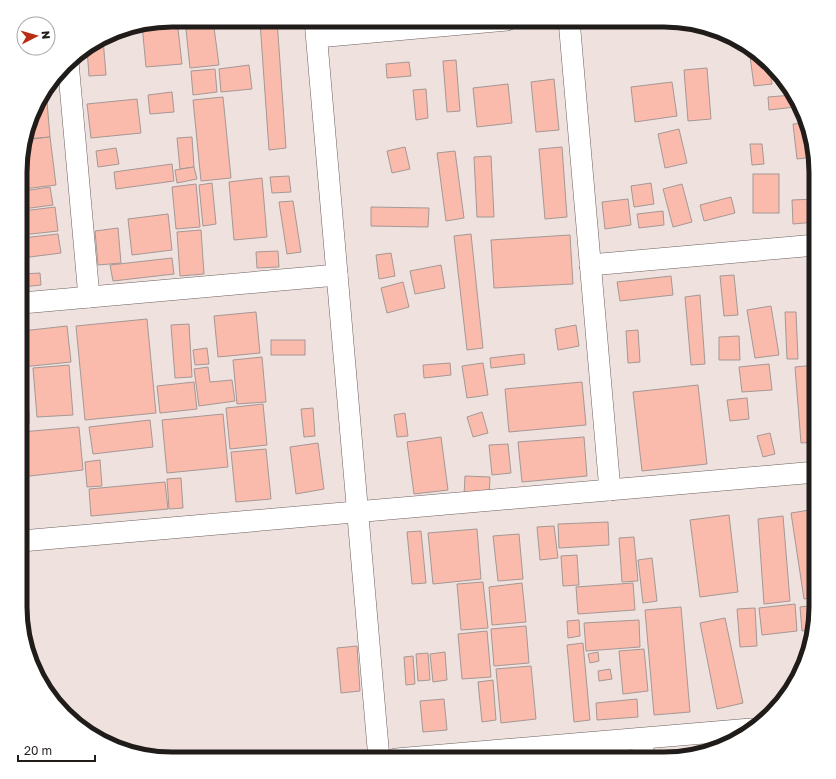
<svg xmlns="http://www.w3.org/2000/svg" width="836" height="779" viewBox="0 0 836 779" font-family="'Golos Text',sans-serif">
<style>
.building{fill:#fabaac;stroke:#a59895}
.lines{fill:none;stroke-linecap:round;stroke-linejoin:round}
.minor-casing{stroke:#6d615e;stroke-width:22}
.minor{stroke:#fff;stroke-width:21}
.rim{fill:none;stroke:#201c1a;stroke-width:5}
</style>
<rect width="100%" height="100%" fill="#efe1de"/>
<g class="building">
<path d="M172,20h5l5,44 -36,3 -4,-42z"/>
<path d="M185,20h28l6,45 -29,3z"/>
<path d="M277,20l9,128 -17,2 -9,-128z"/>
<path d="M103,39l3,36 -17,1 -2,-27z"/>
<path d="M749,49l20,15 3,20 -18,2z"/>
<path d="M456,60l4,51 -13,1 -4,-51z"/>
<path d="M409,62l2,14 -24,2 -1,-14z"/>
<path d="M249,65l3,24 -31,3 -2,-23z"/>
<path d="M707,68l4,51 -23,2 -4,-51z"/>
<path d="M215,69l2,23 -24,3 -2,-24z"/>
<path d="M554,79l5,51 -23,2 -5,-50z"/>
<path d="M672,82l5,34 -42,6 -4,-35z"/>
<path d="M508,84l4,39 -35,4 -4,-39z"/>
<path d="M426,89l2,29 -12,2 -3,-30z"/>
<path d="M46,90l4,47 -26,2 16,-43z"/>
<path d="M172,92l2,20 -24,2 -2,-19z"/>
<path d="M793,95l2,12 -26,3 -1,-13z"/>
<path d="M223,97l8,81 -30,3 -8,-81z"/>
<path d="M137,99l4,34 -50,5 -4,-34z"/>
<path d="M807,123l7,34 -17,2 -4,-35z"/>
<path d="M679,129l8,34 -22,5 -7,-34z"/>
<path d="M50,137l6,48 -33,4 1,-49z"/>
<path d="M192,137l2,30 -14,2 -3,-31z"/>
<path d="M750,144h12l2,20 -12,1z"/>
<path d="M405,147l5,22 -18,4 -5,-22z"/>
<path d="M562,147l5,70 -22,2 -6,-70z"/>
<path d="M116,148l3,16 -21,3 -2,-16z"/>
<path d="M455,151l9,67 -18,3 -9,-68z"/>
<path d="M491,156l3,61h-17l-3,-60z"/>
<path d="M172,164l2,17 -58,8 -2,-17z"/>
<path d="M194,167l3,12 -20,4 -2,-13z"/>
<rect x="753" y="174" width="26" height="39"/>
<path d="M289,176l2,16 -19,1 -2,-16z"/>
<path d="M262,178l5,59 -33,3 -5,-58z"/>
<path d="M212,183l4,41 -13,2 -4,-41z"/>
<path d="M651,183l3,21 -20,3 -3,-21z"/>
<path d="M196,184l4,43 -24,2 -4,-42z"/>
<path d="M682,184l10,38 -19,5 -10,-38z"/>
<path d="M50,187l3,18 -30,4v-18z"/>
<path d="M731,197l4,16 -31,8 -4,-16z"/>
<path d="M628,199l3,26 -26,4 -3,-27z"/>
<path d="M816,199v23l-23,2 -1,-24z"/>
<path d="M293,201l8,51 -14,2 -8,-52z"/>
<path d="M55,207l3,24 -36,4 1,-24z"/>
<path d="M371,207l58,1 -1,19 -57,-1z"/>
<path d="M663,211l1,14 -25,3 -2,-14z"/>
<path d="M168,214l4,36 -40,5 -4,-36z"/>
<path d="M118,228l3,35 -23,2 -3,-34z"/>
<path d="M201,230l3,44 -24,2 -3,-44z"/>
<path d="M58,234l3,19 -39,5v-20z"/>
<path d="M471,234l12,114 -16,2 -13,-114z"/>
<path d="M570,235l3,49 -79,4 -3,-48z"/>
<path d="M278,251l1,16 -22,1 -1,-16z"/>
<path d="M391,253l4,23 -16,3 -3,-24z"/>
<path d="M172,258l2,16 -61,7 -3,-16z"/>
<path d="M441,265l4,23 -30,6 -5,-23z"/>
<path d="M40,273l1,12 -19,2v-13z"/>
<path d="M734,275l4,40 -14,1 -4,-40z"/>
<path d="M671,276l2,19 -53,6 -3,-19z"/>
<path d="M403,282l6,25 -22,6 -6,-25z"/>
<path d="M700,295l5,69 -14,1 -6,-68z"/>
<path d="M771,306l8,49 -24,3 -8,-48z"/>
<path d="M256,312l4,41 -42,4 -4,-41z"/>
<path d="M785,312h11l2,47h-11z"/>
<path d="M147,319l9,94 -71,7 -9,-94z"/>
<path d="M189,324l3,53 -17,1 -4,-53z"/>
<path d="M576,325l3,21 -21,4 -3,-21z"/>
<path d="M67,326l4,36 -49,5v-36z"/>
<path d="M638,330l2,32 -12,1 -2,-32z"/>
<path d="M739,336l1,24h-21v-23z"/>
<rect x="271" y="340" width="34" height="15"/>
<path d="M207,348l2,16 -14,1 -2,-15z"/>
<path d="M524,354l1,10 -34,4 -1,-10z"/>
<path d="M262,357l4,45 -29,2 -4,-44z"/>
<path d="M450,363l1,12 -27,3 -1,-13z"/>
<path d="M483,363l5,32 -21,3 -5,-32z"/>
<path d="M769,364l3,26 -30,2 -3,-25z"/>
<path d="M69,365l4,50 -36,2 -4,-49z"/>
<path d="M815,365l1,16v61l-15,1 -6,-76z"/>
<path d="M208,367l2,15 22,-2 3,21 -36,5 -5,-37z"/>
<path d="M194,382l3,27 -37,4 -3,-27z"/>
<path d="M582,382l4,43 -77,7 -4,-43z"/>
<path d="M698,385l9,79 -65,7 -9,-79z"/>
<path d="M747,398l2,21 -19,2 -3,-21z"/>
<path d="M263,404l4,41 -37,4 -4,-41z"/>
<path d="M313,408l2,28 -11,1 -3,-28z"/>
<path d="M29,411v13l-8,1v-13z"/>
<path d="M482,412l6,21 -15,4 -6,-20z"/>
<path d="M405,413l3,23 -11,1 -3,-22z"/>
<path d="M223,414l5,53 -61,6 -5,-53z"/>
<path d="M150,420l3,27 -60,7 -4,-27z"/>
<path d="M79,427l4,43 -62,7v-45z"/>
<path d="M770,433l5,21 -12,3 -6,-21z"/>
<path d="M441,437l7,53 -34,4 -7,-52z"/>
<path d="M584,437l3,39 -65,6 -4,-40z"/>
<path d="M318,443l6,46 -28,5 -6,-47z"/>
<path d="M508,444l3,29 -19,2 -3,-30z"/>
<path d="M266,449l5,50 -35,3 -5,-50z"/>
<path d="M100,460l2,26 -15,1 -2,-25z"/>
<path d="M465,476l25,1 -1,20 -25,-1z"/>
<path d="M181,478l2,30 -14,1 -2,-30z"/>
<path d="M165,482l3,27 -77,7 -2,-27z"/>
<path d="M21,494h4l2,17h-6z"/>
<path d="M816,509v88l-12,2 -13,-86z"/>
<path d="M729,515l9,77 -38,5 -10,-77z"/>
<path d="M783,516l7,85 -26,3 -6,-85z"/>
<path d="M608,522l1,23 -50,3 -1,-24z"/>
<path d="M554,526l4,32 -18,2 -3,-33z"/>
<path d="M477,529l4,50 -48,5 -5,-51z"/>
<path d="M421,531l5,52 -14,1 -5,-52z"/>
<path d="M519,534l4,45 -25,2 -5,-45z"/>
<path d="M634,537l4,44 -16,1 -3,-44z"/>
<path d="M577,555l2,30 -16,1 -2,-30z"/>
<path d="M652,558l5,43 -14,2 -5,-43z"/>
<path d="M483,582l5,46 -27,2 -4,-46z"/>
<path d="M522,583l4,39 -34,3 -3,-38z"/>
<path d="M633,583l2,27 -57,4 -2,-27z"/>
<path d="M795,604l2,27 -35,4 -3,-27z"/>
<path d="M816,605l-5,25 -9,1 -2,-24z"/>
<path d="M681,607l9,105 -36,3 -9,-105z"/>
<path d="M755,608l2,38 -17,1 -3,-38z"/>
<path d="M725,618l18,85 -26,6 -17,-86z"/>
<path d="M579,620l1,16 -12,2 -1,-17z"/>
<path d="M639,620l1,27 -54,4 -2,-28z"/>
<path d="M526,626l3,37 -35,3 -3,-37z"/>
<path d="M487,631l4,46 -29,2 -4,-45z"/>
<path d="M583,643l7,77 -16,2 -7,-77z"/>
<path d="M357,646l3,45 -19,2 -4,-45z"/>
<path d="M644,649l4,42 -25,3 -4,-43z"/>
<path d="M445,652l2,28 -14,2 -3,-28z"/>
<path d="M598,652l1,9 -9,2 -2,-9z"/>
<path d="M428,653l2,27 -12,1 -2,-27z"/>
<path d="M413,656l2,28 -9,1 -2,-28z"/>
<path d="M531,666l5,53 -35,4 -5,-54z"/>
<path d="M610,669l2,10 -13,2 -1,-10z"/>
<path d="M493,680l3,40 -14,2 -4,-40z"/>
<path d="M444,699l3,31 -24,2 -3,-31z"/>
<path d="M637,699l1,18 -41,3 -1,-17z"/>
</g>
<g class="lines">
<g class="minor-casing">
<g id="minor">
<path d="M315,20l64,739"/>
<path d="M569,20l41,470"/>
<path d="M317,37l190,-17"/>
<path d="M68,62l21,235"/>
<path d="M590,265l226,-20"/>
<path d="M22,303l315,-28"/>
<path d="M21,541l795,-69"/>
<path d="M642,739l2,20"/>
<path d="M396,759l355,-30"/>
</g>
</g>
<use href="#minor" class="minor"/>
</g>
<path d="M0 0H836V779H0ZM172 27H664A145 145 0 0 1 809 172V607A145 145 0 0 1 664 752H172A145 145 0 0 1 27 607V172A145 145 0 0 1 172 27Z" fill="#fff" fill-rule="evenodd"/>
<path class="rim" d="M172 27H664A145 145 0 0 1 809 172V607A145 145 0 0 1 664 752H172A145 145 0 0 1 27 607V172A145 145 0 0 1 172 27Z"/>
<g transform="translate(36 36) rotate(84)"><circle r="19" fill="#ffffff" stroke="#a6a4a3"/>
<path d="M0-3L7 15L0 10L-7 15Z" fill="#b92d14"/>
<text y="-6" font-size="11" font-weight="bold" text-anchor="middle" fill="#201c1a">N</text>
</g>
<path d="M18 755v6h77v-6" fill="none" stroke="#201c1a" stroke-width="2"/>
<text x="24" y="755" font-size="12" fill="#201c1a" stroke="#ffffff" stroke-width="3" paint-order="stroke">20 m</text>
</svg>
